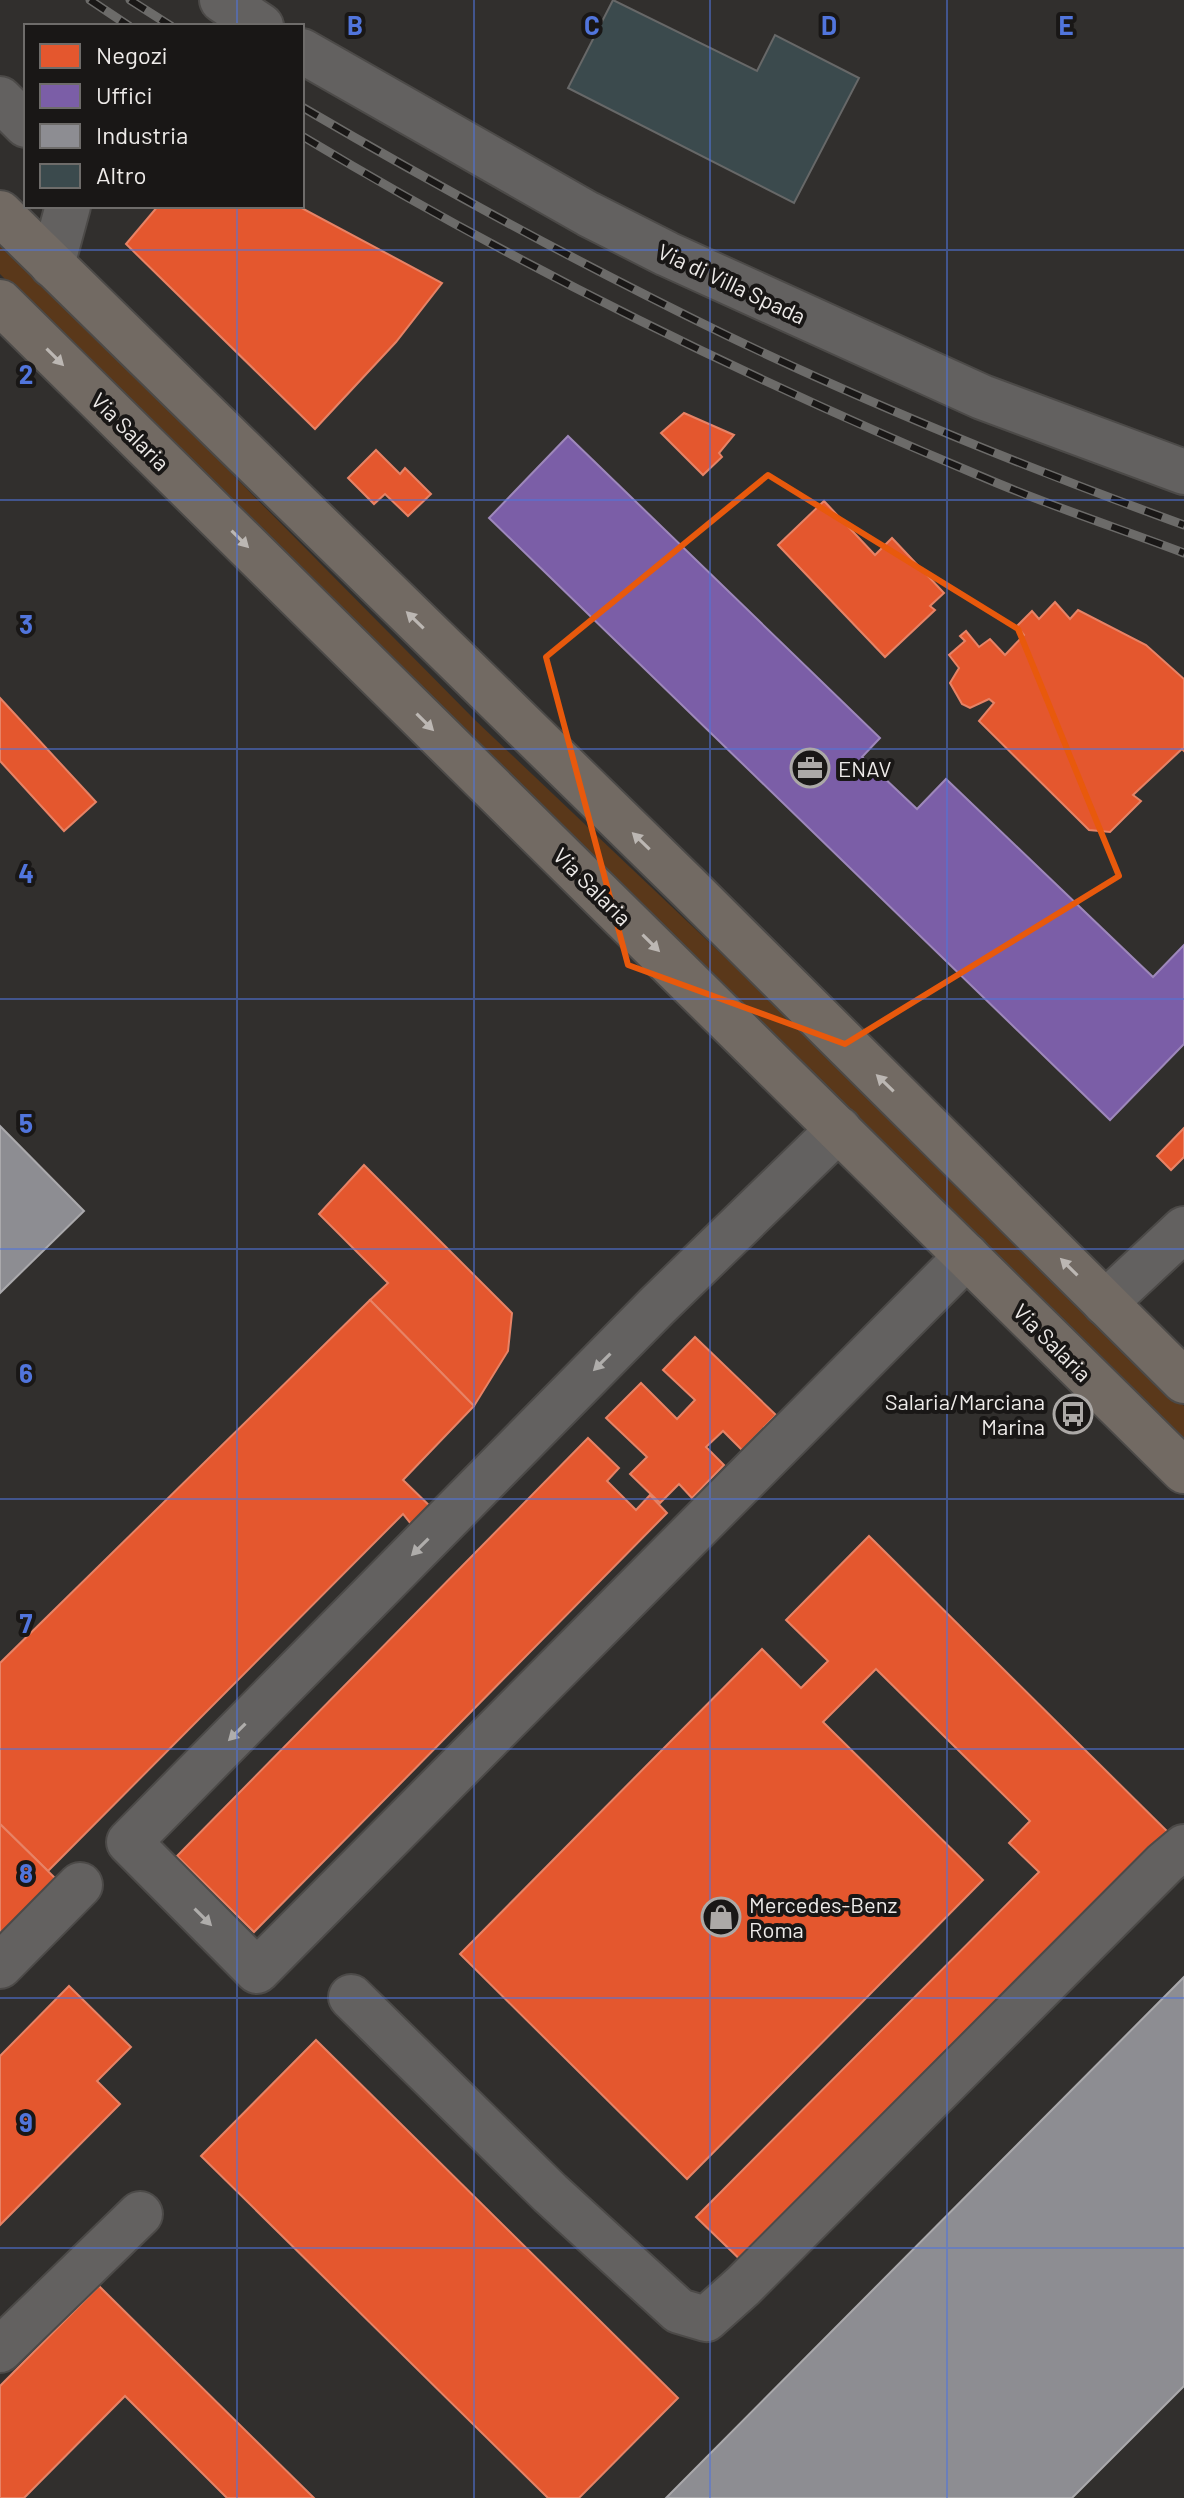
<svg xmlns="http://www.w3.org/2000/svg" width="1184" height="2498" viewBox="0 0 1184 2498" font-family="Barlow,sans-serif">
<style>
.green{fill:#5a381a}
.shops{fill:#e4572e;stroke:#e78366;stroke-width:2}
.offices{fill:#7b5ea7;stroke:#9e88bb;stroke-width:2}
.industry{fill:#8d8d92;stroke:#aaa9ac;stroke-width:2}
.building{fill:#3b4a4d;stroke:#676868;stroke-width:2}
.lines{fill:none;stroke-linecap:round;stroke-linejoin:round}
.minor-casing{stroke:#4c4a48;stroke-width:48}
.major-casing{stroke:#4c4a48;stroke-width:48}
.minor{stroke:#636160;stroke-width:44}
.major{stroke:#726a63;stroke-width:44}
.rail-casing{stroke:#6c6b69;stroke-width:9}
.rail{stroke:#191716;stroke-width:6;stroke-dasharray:18;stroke-linecap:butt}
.oneway{fill:#bcb7b3}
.oneway2{fill:#afadab}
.marked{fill:none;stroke:#e8590c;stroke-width:6;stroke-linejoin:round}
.grid{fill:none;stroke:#5175dc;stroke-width:2;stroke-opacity:0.55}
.labels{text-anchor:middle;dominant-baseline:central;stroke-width:8;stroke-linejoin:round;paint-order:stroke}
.street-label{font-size:22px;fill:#eeebe9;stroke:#191716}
.poi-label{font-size:22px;fill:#eeebe9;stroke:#191716;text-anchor:start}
.grid-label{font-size:26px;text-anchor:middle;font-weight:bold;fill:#5175dc;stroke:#191716;stroke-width:8;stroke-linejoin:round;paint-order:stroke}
</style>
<rect width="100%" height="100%" fill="#312f2d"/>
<path class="green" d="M0,239l475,481 353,335 356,351v36l-723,-703 -461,-465z"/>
<g class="shops">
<path d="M158,206h140l144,77 -46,59 -81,87 -189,-185z"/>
<path d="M684,413l50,22 -15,18 3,4 -19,18 -42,-42z"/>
<path d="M376,450l24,24 5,-6 26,26 -23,22 -23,-22 -11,10 -26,-26z"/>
<path d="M824,501l51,54 17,-17 52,55 -14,13 5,4 -50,47 -107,-112z"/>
<path d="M1055,602l15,17 8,-9 68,35 38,34v72l-2,-2 -49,46 8,6 -31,31 -21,-2 -110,-109 15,-18 -5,-4 -19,9 -8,-4 -12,-21 9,-15 -10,-13 16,-14 -5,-5 6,-5 13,16 11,-8 15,16 19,-20 -7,-9 15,-15 7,8z"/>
<path d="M0,698l96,104 -32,29 -64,-70z"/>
<path d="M1184,1128v29l-13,13 -14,-14z"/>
<path d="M364,1165l148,148 -4,38 -34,55 -104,-106 18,-17 -69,-69z"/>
<path d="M370,1300l104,106 -71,74 32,31 -20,18 -12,-15 -355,357 -48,-47v-161z"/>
<path d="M695,1337l81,78 -34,35 -19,-19 -17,16 18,18 -32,33 -13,-14 -19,19 -30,-29 17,-17 -41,-39 35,-35 36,36 18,-19 -32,-30z"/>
<path d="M588,1438l31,30 -12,13 29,29 14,-15 17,18 -413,419 -77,-76z"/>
<path d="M869,1536l309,306 -426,429 -56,-54 343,-345 -30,-29 21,-22 -154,-152 -53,53 160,158 -296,299 -227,-225 302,-305 39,39 27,-27 -42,-41z"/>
<path d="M0,1824l56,55 -56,57z"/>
<path d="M69,1986l62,61 -34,34 23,23 -120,121v-169z"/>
<path d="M316,2040l362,358 -99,100h-31l-347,-342z"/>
<path d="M99,2286l215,212h-87l-102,-102 -101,102h-24v-112z"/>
</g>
<path class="offices" d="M568,436l312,302 -18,19 55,52 29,-30 207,198 31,-32v99l-74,76 -621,-602z"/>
<g class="industry">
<path d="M0,1126l84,85 -84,82z"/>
<path d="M1184,1977v409l-112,112h-406z"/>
</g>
<path class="building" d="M613,0l144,71 18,-36 84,43 -65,125 -226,-115z"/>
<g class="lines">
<g class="minor-casing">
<g id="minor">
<path d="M222,0l39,26"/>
<path d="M302,51l286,163 79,40 315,143 202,75"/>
<path d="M0,99l26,26"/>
<path d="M52,265l16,-59"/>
<path d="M839,1129l-182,177 -528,536 128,129 710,-715"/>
<path d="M1105,1303l79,-74"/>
<path d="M0,1966l80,-81"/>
<path d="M351,1997l199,196 129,118 27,8 37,-33 422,-423 19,-16"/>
<path d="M0,2350l140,-136"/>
</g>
</g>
<g class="major-casing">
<g id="major">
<path d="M0,213l687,673 497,495"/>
<path d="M0,302l1184,1169"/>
</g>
</g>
<use href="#minor" class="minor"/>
<use href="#major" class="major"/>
<g class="rail-casing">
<g id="rail">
<path d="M90,0l39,26"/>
<path d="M130,0l41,26"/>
<path d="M302,107c140,82 282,159 428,230 148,71 300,132 454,188"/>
<path d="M302,136c218,131 449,244 683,342 65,28 133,50 199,75"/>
</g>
</g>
<use href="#rail" class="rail"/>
</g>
<defs><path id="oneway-solid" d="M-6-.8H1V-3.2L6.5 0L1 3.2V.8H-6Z" transform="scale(2)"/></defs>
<g class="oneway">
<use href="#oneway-solid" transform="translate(55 357) rotate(45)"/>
<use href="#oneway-solid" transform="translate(240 539) rotate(45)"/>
<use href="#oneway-solid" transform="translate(415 620) rotate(-136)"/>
<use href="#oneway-solid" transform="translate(425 722) rotate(45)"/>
<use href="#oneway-solid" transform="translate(641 841) rotate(-136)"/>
<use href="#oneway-solid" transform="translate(651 943) rotate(45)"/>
<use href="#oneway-solid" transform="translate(885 1083) rotate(-136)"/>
<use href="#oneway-solid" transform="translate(1069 1267) rotate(-135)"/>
</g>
<g class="oneway2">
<use href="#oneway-solid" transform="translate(602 1362) rotate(135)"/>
<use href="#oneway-solid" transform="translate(420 1547) rotate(135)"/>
<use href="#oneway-solid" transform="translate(237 1732) rotate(135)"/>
<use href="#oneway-solid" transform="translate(203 1917) rotate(45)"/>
</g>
<path class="marked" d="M768,475l250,154 101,247 -274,168 -217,-79 -82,-308z"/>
<path class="grid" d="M237,0v26M474,0v2498M710,0v2498M947,0v2498M237,206v2292M0,250h1184M0,500h1184M0,749h1184M0,999h1184M0,1249h1184M0,1499h1184M0,1749h1184M0,1998h1184M0,2248h1184"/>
<defs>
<g id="office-ring" transform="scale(2)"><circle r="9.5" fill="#191716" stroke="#aca9a7" stroke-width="1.5"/><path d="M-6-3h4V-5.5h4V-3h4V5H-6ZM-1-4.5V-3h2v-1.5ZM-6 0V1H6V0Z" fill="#aca9a7"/></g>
<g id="bus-ring" transform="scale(2)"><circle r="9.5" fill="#191716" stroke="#aca9a7" stroke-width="1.5"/><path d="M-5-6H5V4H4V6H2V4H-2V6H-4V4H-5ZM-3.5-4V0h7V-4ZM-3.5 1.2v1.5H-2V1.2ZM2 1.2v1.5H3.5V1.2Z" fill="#aca9a7"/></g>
<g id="shop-ring" transform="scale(2)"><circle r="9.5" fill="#191716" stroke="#aca9a7" stroke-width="1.5"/><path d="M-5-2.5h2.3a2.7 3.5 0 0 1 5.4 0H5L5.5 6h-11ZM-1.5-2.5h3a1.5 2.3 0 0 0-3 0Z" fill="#aca9a7"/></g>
</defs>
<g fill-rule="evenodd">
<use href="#office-ring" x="810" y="768"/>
<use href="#bus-ring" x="1073" y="1414"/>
<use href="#shop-ring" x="721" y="1917"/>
</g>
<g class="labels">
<g class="street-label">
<text transform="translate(732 283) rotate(25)">Via di Villa Spada</text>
<text transform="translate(131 431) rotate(45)">Via Salaria</text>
<text transform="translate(593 886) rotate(45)">Via Salaria</text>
<text transform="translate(1053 1342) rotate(45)">Via Salaria</text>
</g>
<g class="poi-label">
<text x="838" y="768">ENAV</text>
<text x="1045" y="1401" text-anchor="end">Salaria/Marciana<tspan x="1045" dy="25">Marina</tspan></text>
<text x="749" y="1904">Mercedes-Benz<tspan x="749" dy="25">Roma</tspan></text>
</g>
</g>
<g class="grid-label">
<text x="355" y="35">B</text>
<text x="592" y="35">C</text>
<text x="829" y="35">D</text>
<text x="1066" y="35">E</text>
<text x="26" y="384">2</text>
<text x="26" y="634">3</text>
<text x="26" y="883">4</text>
<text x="26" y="1133">5</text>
<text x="26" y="1383">6</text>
<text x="26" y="1633">7</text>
<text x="26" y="1883">8</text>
<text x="26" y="2132">9</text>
</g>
<rect x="24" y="24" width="280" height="184" fill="#191716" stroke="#6e6c6a" stroke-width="2"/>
<rect x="40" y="44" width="40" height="24" fill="#e4572e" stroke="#6e6c6a" stroke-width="2"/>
<text x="96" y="64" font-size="24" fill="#eeebe9">Negozi</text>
<rect x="40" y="84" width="40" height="24" fill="#7b5ea7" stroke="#6e6c6a" stroke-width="2"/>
<text x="96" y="104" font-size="24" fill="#eeebe9">Uffici</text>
<rect x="40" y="124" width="40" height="24" fill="#8d8d92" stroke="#6e6c6a" stroke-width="2"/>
<text x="96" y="144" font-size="24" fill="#eeebe9">Industria</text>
<rect x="40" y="164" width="40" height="24" fill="#3b4a4d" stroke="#6e6c6a" stroke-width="2"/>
<text x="96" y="184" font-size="24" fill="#eeebe9">Altro</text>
</svg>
